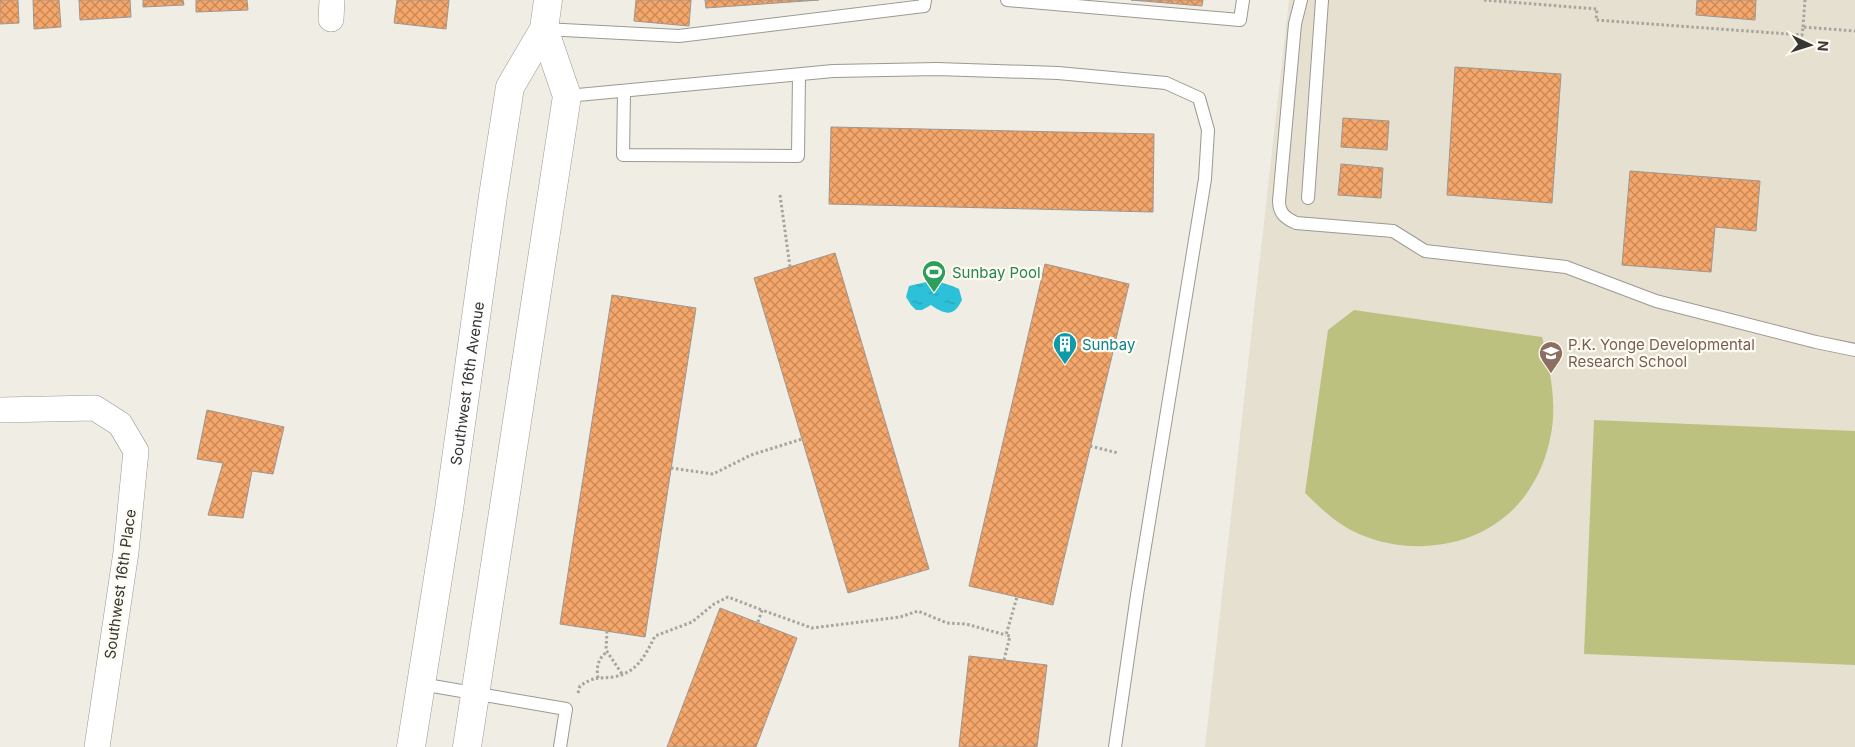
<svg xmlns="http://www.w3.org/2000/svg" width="1855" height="747" viewBox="0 0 1855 747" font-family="Inter,sans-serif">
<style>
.built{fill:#e6e0d1}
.green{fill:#bdc180}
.water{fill:url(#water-ripples)}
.building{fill:url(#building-cross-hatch);stroke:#9e9691}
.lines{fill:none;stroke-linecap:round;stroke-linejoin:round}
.lane-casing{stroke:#9c9992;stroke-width:14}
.street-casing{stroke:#9c9992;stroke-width:26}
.secondary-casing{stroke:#9c9992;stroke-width:29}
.path{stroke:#a7a49e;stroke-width:3;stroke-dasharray:2.5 2.5;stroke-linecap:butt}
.lane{stroke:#fff;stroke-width:12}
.street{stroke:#fff;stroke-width:25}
.secondary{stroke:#fff;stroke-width:28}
.labels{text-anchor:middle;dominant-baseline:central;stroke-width:4.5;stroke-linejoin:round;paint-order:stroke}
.leisure-label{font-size:15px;fill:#27864d;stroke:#fefbf2;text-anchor:start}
.culture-label{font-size:15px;fill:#0d838f;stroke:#fefbf2;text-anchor:start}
.education-label{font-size:15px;fill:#785e54;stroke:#fefbf2;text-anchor:start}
.street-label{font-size:15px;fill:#383734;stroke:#fefbf2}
</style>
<defs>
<pattern id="water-ripples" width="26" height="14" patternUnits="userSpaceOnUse" patternTransform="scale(1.25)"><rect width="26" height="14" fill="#2dc1d9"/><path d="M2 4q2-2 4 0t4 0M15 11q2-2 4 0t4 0" fill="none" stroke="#279eb1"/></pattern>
<pattern id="building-cross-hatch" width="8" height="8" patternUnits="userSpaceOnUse" patternTransform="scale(1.25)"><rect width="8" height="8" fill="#f5a66a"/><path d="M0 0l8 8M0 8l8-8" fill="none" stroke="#c78858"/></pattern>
</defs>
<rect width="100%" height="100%" fill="#f0ede5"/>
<path class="built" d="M1289,0h566v747h-650z"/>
<g class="green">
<path d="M1354,310l188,27c8,32 16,69 8,102 -4,20 -13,41 -26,58 -38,50 -110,61 -165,37 -21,-9 -38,-25 -54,-41l23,-163z"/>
<path d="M1594,420l261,11v234l-271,-11z"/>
</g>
<path class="water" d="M935,280c8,4 17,5 24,9l3,11c-8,17 -17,15 -31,5l-9,5h-6l-5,-5 -5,-8 3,-11z"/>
<g class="building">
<path d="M0,0h18l1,23 -19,1z"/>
<path d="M33,0h26l2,27 -27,2z"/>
<path d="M79,0h51l1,17 -51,3z"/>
<path d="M143,0h40l1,5 -41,2z"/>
<path d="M196,0h51l1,10 -52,2z"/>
<path d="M397,0h52l-3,29 -52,-6z"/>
<path d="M636,0h55l-2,26 -55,-5z"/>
<path d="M705,0h114l-113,8z"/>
<path d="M1131,0h72l-1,6z"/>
<path d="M1697,0h59l-1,20 -59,-5z"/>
<path d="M1455,67l106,7 -9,129 -105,-8z"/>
<path d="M1343,118l46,3 -2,29 -46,-3z"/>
<path d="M831,127l323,7 -1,78 -324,-8z"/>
<path d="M1341,164l42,4 -2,30 -43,-3z"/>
<path d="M1630,171l130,10 -4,50 -41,-4 -4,45 -89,-7z"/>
<path d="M835,253l94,316 -81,24 -94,-315z"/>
<path d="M1045,264l84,20 -76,321 -84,-19z"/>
<path d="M612,295l84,13 -51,329 -85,-13z"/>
<path d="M207,410l77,17 -11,47 -21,-3 -9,47 -35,-3 15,-52 -26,-4z"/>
<path d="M720,608l77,30 -41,109h-89z"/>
<path d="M969,656l78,9 -10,82h-78z"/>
</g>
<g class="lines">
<g class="lane-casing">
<g id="lane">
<path d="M1007,0l233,20 3,-20"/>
<path d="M1301,0l-6,24 -16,177c0,12 6,17 17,22l97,8 32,20 141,16 90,34 160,41 39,8"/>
<path d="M544,29l135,7 245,-30 1,-6"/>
<path d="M624,92l-1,63 175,1 1,-81"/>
<path d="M567,96l266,-25 104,-2 121,4 108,10 33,15 9,32 -3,49 -68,416 -22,152"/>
<path d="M1308,198l14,-198"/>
<path d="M421,684l145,25 -6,38"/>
</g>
</g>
<g class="street-casing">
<g id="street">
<path d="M331,19l1,-19"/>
<path d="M0,410l95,-2 25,16 16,27 -10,101 -29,195"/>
</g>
</g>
<g class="secondary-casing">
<g id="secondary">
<path id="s1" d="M411,747l38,-238 44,-313 17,-109 34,-58 4,-29"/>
<path d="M467,747l100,-651 -23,-67"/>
</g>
</g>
<g class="path">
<path d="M1484,0l113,9 -1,11 206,15 1,-8 52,4"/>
<path d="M1803,27l2,-27"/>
<path d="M780,195l10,72"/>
<path d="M1090,446l28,7"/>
<path d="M671,468l42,6 38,-19 51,-16"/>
<path d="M758,622l4,-12 50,18 88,-11 18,-6 29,12 19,1 40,11"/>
<path d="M607,631l-1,19 16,24"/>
<path d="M1004,660l6,-24 -4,-1 11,-38"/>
<path d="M598,678c-2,-10 0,-20 9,-26"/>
<path d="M578,693l2,-7c15,-10 16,-7 33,-9 24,-4 32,-21 42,-41l37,-14 22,-18 14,-7 34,13"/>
</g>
<use href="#lane" class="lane"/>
<use href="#street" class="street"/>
<use href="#secondary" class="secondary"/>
</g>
<defs>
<g id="stadium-pin" transform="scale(1.25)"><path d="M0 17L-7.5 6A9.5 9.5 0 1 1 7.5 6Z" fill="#2e9e5b" stroke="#fefbf2"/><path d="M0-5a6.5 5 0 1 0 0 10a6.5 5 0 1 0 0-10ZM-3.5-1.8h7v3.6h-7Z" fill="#fff"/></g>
<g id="building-pin" transform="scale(1.25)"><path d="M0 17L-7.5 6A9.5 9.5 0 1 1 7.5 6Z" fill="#0f9aa8" stroke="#fefbf2"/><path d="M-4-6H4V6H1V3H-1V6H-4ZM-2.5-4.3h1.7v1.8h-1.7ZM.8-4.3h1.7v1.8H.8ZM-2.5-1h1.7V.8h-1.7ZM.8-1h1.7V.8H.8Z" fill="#fff"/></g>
<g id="school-pin" transform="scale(1.25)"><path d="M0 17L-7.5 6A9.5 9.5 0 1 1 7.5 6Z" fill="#8d6e63" stroke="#fefbf2"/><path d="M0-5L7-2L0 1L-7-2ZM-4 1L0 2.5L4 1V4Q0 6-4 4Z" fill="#fff"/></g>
</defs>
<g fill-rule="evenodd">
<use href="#stadium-pin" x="934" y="272"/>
<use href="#building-pin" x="1065" y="344"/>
<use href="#school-pin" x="1551" y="353"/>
</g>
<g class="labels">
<g class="leisure-label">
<text x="952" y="272">Sunbay Pool</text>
</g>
<g class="culture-label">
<text x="1082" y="344">Sunbay</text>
</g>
<g class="education-label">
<text x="1568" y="344">P.K. Yonge Developmental<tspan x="1568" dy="17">Research School</tspan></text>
</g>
<g class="street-label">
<text stroke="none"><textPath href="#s1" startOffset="368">Southwest 16th Avenue</textPath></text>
<text transform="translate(120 584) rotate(-82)">Southwest 16th Place</text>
</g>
</g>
<g transform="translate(1810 45) rotate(94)" stroke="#fefbf2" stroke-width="4" paint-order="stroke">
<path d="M0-4L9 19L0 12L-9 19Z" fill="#383734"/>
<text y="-8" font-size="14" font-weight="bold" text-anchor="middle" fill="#383734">N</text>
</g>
</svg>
